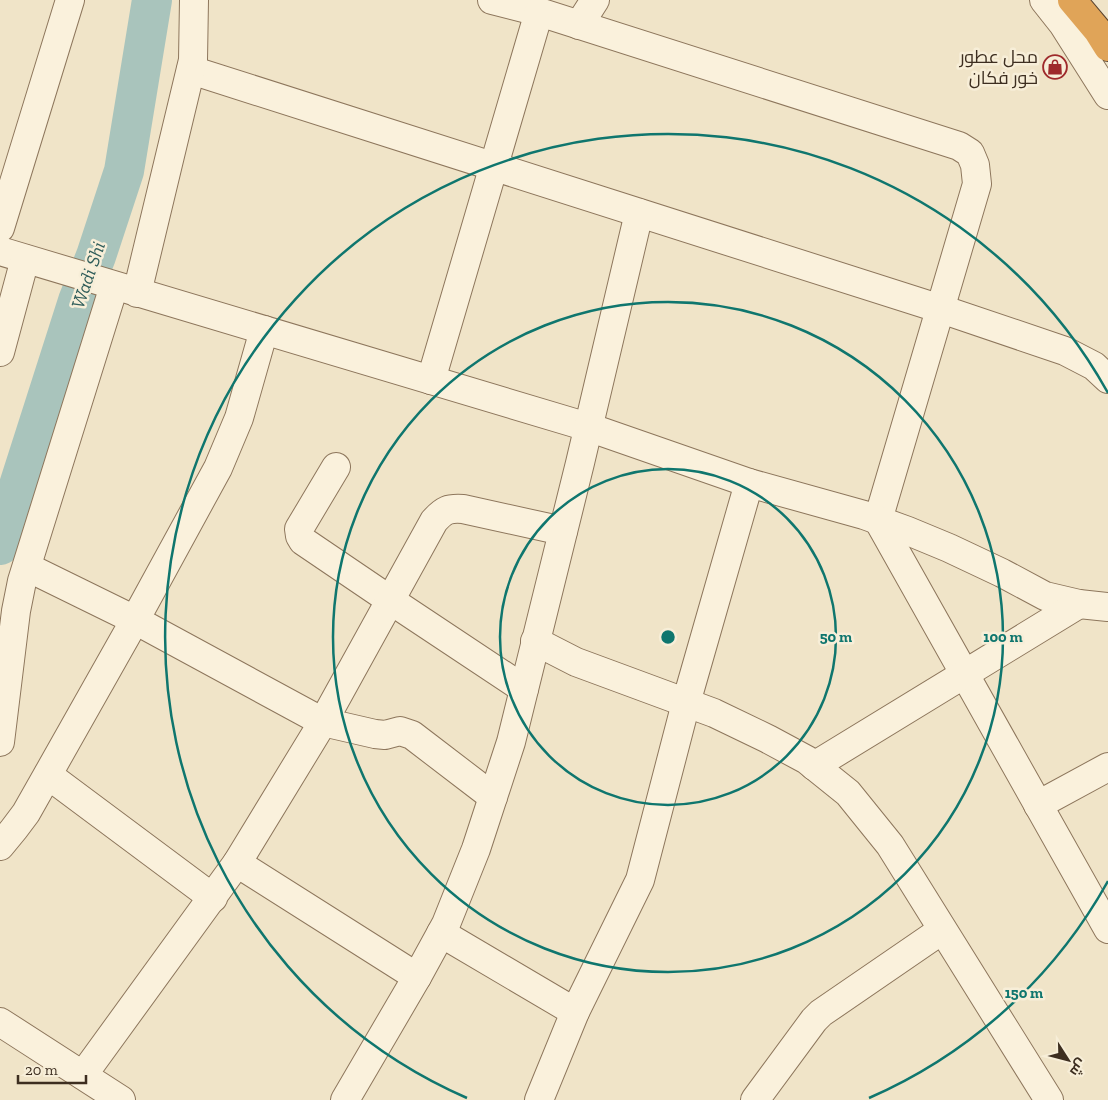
<svg xmlns="http://www.w3.org/2000/svg" width="1108" height="1100" viewBox="0 0 1108 1100" font-family="'Zilla Slab',Cairo,serif">
<style>
.lines{fill:none;stroke-linecap:round;stroke-linejoin:round}
.river{stroke:#a9c4bc;stroke-width:40}
.minor-casing{stroke:#8d765c;stroke-width:30}
.highway-casing{stroke:#5b4430;stroke-width:30}
.minor{stroke:#faf1dc;stroke-width:28}
.highway{stroke:#e0a458;stroke-width:28}
.ring{fill:none;stroke:#0f766e;stroke-width:2.5}
.labels{text-anchor:middle;dominant-baseline:central;stroke-width:5;stroke-linejoin:round;paint-order:stroke}
.poi-label{font-size:18px;fill:#3d2e20;stroke:#f7eed8;text-anchor:end}
.water-label{font-size:19px;font-style:italic;fill:#2f5d5a;stroke:#f7eed8}
.centre{fill:#0f766e;stroke:#f7eed8;stroke-width:2.5}
.ring-label{font-size:15px;text-anchor:middle;font-weight:bold;fill:#0f766e;stroke:#f7eed8;stroke-width:5;stroke-linejoin:round;paint-order:stroke}
</style>
<rect width="100%" height="100%" fill="#f0e4c8"/>
<g class="lines">
<path class="river" d="M0,545l78,-244 18,-45 28,-85 28,-171"/>
<g class="minor-casing">
<g id="minor">
<path d="M492,0l47,12 420,134 11,7 5,12 2,19 -99,336 230,409"/>
<path d="M1044,0l19,24 45,71"/>
<path d="M579,25l16,-25"/>
<path d="M191,70l750,239 124,42 29,15 14,13"/>
<path d="M0,228l70,-228"/>
<path d="M0,251l588,176 161,56 115,32 44,16 41,17 53,25 43,23 34,8 29,3"/>
<path d="M137,293l56,-233 1,-60"/>
<path d="M0,352l25,-93"/>
<path d="M431,380l108,-368"/>
<path d="M336,467l-37,62 1,7 3,5 87,59 134,89"/>
<path d="M27,567l108,53 188,102 52,12 10,1 15,-4 12,4 81,62"/>
<path d="M535,641l41,21 138,51 54,26 39,21 41,33 42,52 159,255"/>
<path d="M0,742l16,-131 6,-30 92,-295"/>
<path d="M814,766l265,-162"/>
<path d="M48,775l165,123"/>
<path d="M1038,805l70,-38"/>
<path d="M0,846l14,-17 12,-16 109,-193 83,-152 21,-50 25,-88"/>
<path d="M237,863l180,114"/>
<path d="M441,933l134,79"/>
<path d="M0,1022l121,78"/>
<path d="M83,1075l154,-212 86,-141 111,-201c10,-11 14,-13 29,-12l100,22"/>
<path d="M345,1100l72,-123 29,-53 30,-75 35,-107 69,-279 59,-250"/>
<path d="M539,1100l36,-88 65,-132 46,-177 63,-220"/>
<path d="M755,1100l59,-80 7,-7 121,-83"/>
</g>
</g>
<g class="highway-casing">
<path id="highway" d="M1072,0l26,31 10,16"/>
</g>
<use href="#minor" class="minor"/>
<use href="#highway" class="highway"/>
</g>
<g class="ring">
<circle cx="668" cy="637" r="168"/>
<circle cx="668" cy="637" r="335"/>
<path d="M1108 881A503 503 0 0 1 869 1098M467 1098A503 503 0 1 1 1108 393"/>
</g>
<defs>
<g id="shop-ring" transform="scale(1.25)"><circle r="9.5" fill="#f7eed8" stroke="#9e2a2b" stroke-width="1.5"/><path d="M-5-2.5h2.3a2.7 3.5 0 0 1 5.4 0H5L5.5 6h-11ZM-1.5-2.5h3a1.5 2.3 0 0 0-3 0Z" fill="#9e2a2b"/></g>
</defs>
<g fill-rule="evenodd">
<use href="#shop-ring" x="1055" y="67"/>
</g>
<g class="labels">
<g class="poi-label">
<text x="1038" y="57">محل عطور<tspan x="1038" dy="21">خور فكان</tspan></text>
</g>
<g class="water-label">
<text transform="translate(88 275) rotate(-71)">Wadi Shi</text>
</g>
</g>
<circle cx="668" cy="637" r="8" class="centre"/>
<g class="ring-label">
<text x="836" y="642">50 m</text>
<text x="1003" y="642">100 m</text>
<text x="1024" y="998">150 m</text>
</g>
<g transform="translate(1068 1060) rotate(126)" stroke="#f7eed8" stroke-width="4" paint-order="stroke">
<path d="M0-4L9 19L0 12L-9 19Z" fill="#3d2e20"/>
<text y="-8" font-size="14" font-weight="bold" text-anchor="middle" fill="#3d2e20">ش</text>
</g>
<path d="M18 1075v8h68v-8" fill="none" stroke="#3d2e20" stroke-width="2.5"/>
<text x="25" y="1075" font-size="15" fill="#3d2e20" stroke="#f7eed8" stroke-width="4" paint-order="stroke">20 m</text>
</svg>
